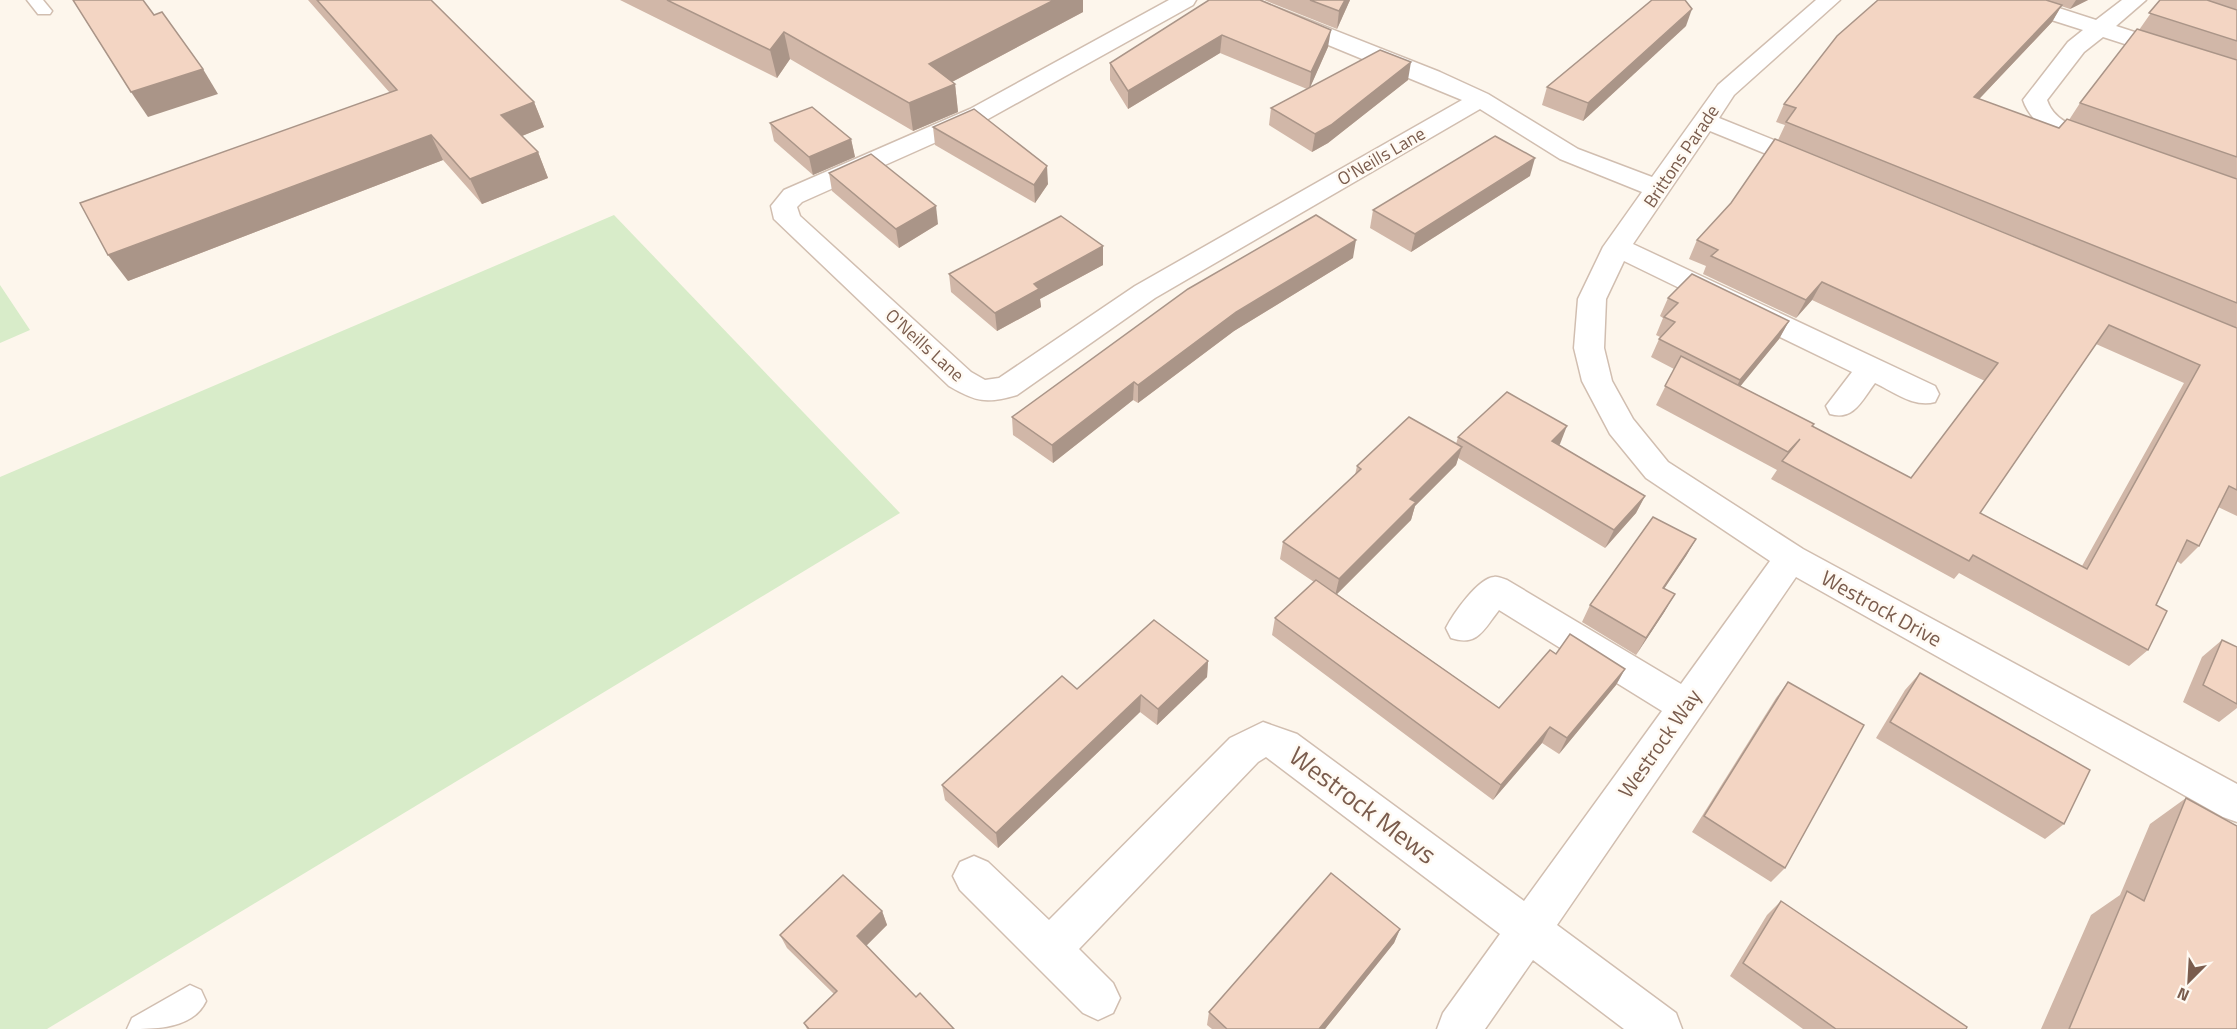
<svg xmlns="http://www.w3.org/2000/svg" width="2237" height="1029" viewBox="0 0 2237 1029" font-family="'Titillium Web',sans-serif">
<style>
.green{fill:#d8ecc9}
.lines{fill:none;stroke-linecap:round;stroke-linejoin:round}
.service-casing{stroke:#d1beb0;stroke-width:3}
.minor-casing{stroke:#d1beb0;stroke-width:3}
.service{fill:#fff;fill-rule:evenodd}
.minor{fill:#fff;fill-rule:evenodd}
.wall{fill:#d1b7a8;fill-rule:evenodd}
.shaded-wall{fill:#aa9588}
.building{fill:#f3d5c3;stroke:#aa9588;stroke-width:1.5;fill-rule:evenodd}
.labels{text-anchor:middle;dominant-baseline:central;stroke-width:5;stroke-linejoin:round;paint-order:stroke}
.far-street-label{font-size:18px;fill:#7a5c4d;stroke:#fffaf3}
.street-label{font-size:21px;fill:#7a5c4d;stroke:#fffaf3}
.near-street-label{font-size:26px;fill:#7a5c4d;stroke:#fffaf3}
</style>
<rect width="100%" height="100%" fill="#fdf6ec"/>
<g class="green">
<path d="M614,215l286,298 -853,516h-47v-552z"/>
<path d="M0,285l30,45 -30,13z"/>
</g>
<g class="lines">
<g class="service-casing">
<g id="service">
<path d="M27,0h16l9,11 -2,3h-12z"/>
<path d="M190,985l11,5 5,11c-13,28 -50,28 -79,28l5,-11z"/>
</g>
</g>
<g class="minor-casing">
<g id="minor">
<path d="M1169,0h27l-3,5 -205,114 -186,83 -5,5 3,9 171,156 14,8 14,-2 136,-92 327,-186 -231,-95 -3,-5h30l182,72 48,22 90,55 74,28 66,-92 98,-85h24l-106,95 -15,23 102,41 4,5 -4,5 -9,3 -9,-3 -93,-38 -77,113 302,142 4,8 -4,8c-21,6 -41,-10 -60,-19 -13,17 -21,38 -45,31l-4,-8 26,-34 -228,-111 -18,38 -2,49 8,33 21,38 35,43 135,87 434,235v38l-14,-5 -427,-240 -239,348 119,88 6,16h-58l-91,-69 -48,69h-48l6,-16 57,-79 -234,-177 -8,5 -179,187 34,34 7,15 -7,15 -15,7 -15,-7 -123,-123 -7,-14 7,-14 14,-6 14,6 61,58 181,-182 33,-16 34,12 227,167 138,-190 -163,-101c-15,19 -21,37 -48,28l-5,-10c7,-14 32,-50 48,-51 4,-1 9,2 13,3l174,104 89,-123 -124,-83 -36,-44 -28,-53 -8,-33 4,-49 25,-52 39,-55 -82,-33 -80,-50 -325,189 -138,97c-30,9 -41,7 -68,-9l-175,-167 -3,-13 13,-16 186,-81z"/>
<path d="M2001,0h33l62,20 26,-20h24l-30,26 121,39v15l-134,-43 -19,15 -37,48c8,24 33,28 55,35l3,5 -3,5c-29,7 -70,-17 -79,-45l45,-58 15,-12 -79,-25z"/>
</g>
</g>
<use href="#service" class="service"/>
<use href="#minor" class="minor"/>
</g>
<g class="wall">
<path d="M308,0h123l103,102 10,25 -22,9 16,16 10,26 -66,26 -39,-44 -315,121 262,-188z"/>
<path d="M620,0h463v12l-131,70 3,2 3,28 -45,19 -123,-72 -13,19z"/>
<path d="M1209,0l119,47 -18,40 98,-7 -80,63 -16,9 -43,-27 2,-17 36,-19 -87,-36 -92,56 -18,-29v-17z"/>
<path d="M1264,0h86l-13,29z"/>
<path d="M1878,0h210l-18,9 -9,-3 -9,16 -73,77 80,29 10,-8 11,-17 59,-73 21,-30h77v328l-459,-188 7,-15 -9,-3 8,-18z"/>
<path d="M1686,26l-103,95 -41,-16 5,-18z"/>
<path d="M770,123l81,16 4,18 -42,18 -39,-34z"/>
<path d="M933,127l115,57 -13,19 -100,-58z"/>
<path d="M829,173l109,51 -39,24 -67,-57z"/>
<path d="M1530,176l-119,76 -41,-24 3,-18z"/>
<path d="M1697,240l540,88v188l-19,-9 -19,39 -18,18 -4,-3 -21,44 -8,45 -19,16 -170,-93 -5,6 -183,-100 6,-9 -121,-65 18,-36 -23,-12 9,-20 -4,-2 7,-17 -3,-2 8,-18 121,23 -10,18 -39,47 74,38 -2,2 99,52 74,-97 -173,-81 -16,18 -93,-44 3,-8 -17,-7zM2096,344l88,39 -102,183 -102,-53z"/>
<path d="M1103,246v19l-63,34 1,8 -44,24 -46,-39 -2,-18z"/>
<path d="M1353,258l-119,73 -96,72 -5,-3 -80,63 -40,-28 -1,-18z"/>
<path d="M1458,437l102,7 -1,1 86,51 -9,17 -31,35 -147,-90 -2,7 -41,41 -4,14 -74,74 162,114 57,-54 69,15 -9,16 -57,69 -17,-11 -49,57 -221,-165 3,-17 39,-36 -34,-23 3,-17 72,-67 2,-9 99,-22z"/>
<path d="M1696,539l-10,17 -22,33 1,22 -29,44 -54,-33 8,-17z"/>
<path d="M2222,640l15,7v61l-18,14 -36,-20 19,-45z"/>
<path d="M1208,661l-1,16 -50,48 -17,-13 -142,136 -53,-48 -3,-15 135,-96z"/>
<path d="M1920,673l144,151 -19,15 -169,-101 29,-48z"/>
<path d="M1788,682l-3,186 -14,14 -79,-50 84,-134z"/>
<path d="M2186,798l51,231h-196l50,-114 29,-20 30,-71z"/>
<path d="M1781,901l185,128h-163l-73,-53 37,-61z"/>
<path d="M882,911l5,14 -21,21 50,51 38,32h-147l-3,-6 30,-29 -47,-46 -7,-13z"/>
<path d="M1400,929l-6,14 -69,86h-113l-5,-4 2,-13z"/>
</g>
<g class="shaded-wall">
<path d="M1054,0h29v12l-150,80 -4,-28z"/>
<path d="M1345,0h5l-13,29 2,-18z"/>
<path d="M2076,0h12l-18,9z"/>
<path d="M2062,5l-10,17 -88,93 10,-18z"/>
<path d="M1692,9l-6,17 -103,95 5,-18z"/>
<path d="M1331,30l-3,17 -19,43 2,-18z"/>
<path d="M784,32l6,27 -13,19 -7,-28z"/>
<path d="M1222,35l-2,18 -92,56v-18z"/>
<path d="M1411,62l-3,18 -80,63 -16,9 3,-18z"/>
<path d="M203,69l15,25 -70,23 -17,-25z"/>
<path d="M955,84l3,28 -45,19 -4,-28z"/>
<path d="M534,102l10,25 -32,13 -11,-25z"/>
<path d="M431,135l12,25 -315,121 -20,-26z"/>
<path d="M851,139l4,18 -42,18 -4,-18z"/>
<path d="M538,152l10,26 -66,26 -12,-25z"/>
<path d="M1535,158l-5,18 -119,76 4,-18z"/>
<path d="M1047,166l1,18 -13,19 -1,-18z"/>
<path d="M936,206l2,18 -39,24 -3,-19z"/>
<path d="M1356,240l-3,18 -119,73 -96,72v-18l98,-73z"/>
<path d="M1103,246v19l-63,34 1,8 -44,24 -2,-18 39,-29z"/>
<path d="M1822,282l-10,18 -16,18 10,-18z"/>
<path d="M1789,321l-10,18 -49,60 10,-19z"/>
<path d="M1134,382l-1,18 -80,63 -1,-18z"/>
<path d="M1567,426l-7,18 -15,15 7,-18z"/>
<path d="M1462,447l-6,18 -41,41 -4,14 -76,76 4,-17 71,-80z"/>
<path d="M1645,496l-9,17 -31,35 9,-18z"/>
<path d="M1696,539l-10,17 -33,49 10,-17z"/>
<path d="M1675,594l-10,17 -29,44 10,-17z"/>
<path d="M1208,661l-1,16 -50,48 1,-16z"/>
<path d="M1625,669l-9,16 -57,69 8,-16z"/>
<path d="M1141,695l-1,17 -142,136 -2,-15z"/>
<path d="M1550,727l-8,16 -49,57 8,-15z"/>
<path d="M882,911l5,14 -25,25 -5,-14z"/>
<path d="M1400,929l-6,14 -69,86h-6z"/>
</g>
<g class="building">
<path d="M73,0h70l11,15 8,-3 41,57 -72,23z"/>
<path d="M317,0h114l103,102 -33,13 37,37 -68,27 -39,-44 -323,120 -28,-52 317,-113z"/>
<path d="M667,0h387l-125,64 26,20 -46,19 -125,-71 -14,18z"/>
<path d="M1209,0h51l71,30 -20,42 -89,-37 -94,56 -18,-28z"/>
<path d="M1310,0h35l-6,11z"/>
<path d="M1652,0h33l7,9 -104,94 -41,-16z"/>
<path d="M1878,0h168l16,5 -88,92 85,31 8,-9 170,60v124l-451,-181 10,-14 -12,-4 53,-68z"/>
<path d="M2160,0h47l30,10v31l-88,-28z"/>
<path d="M2137,29l100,31v97l-157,-54z"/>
<path d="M1380,50l31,12 -80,63 -16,9 -44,-26z"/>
<path d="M812,107l39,32 -42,18 -39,-34z"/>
<path d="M974,109l73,57 -13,19 -101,-58z"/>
<path d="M1495,136l40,22 -120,76 -42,-24z"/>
<path d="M1775,139l462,189v162l-8,-4 -30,60 -12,-6 -31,65 11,6 -19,39 -175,-95 -4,6 -187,-100 18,-22 -12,13 -123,-66 16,-30 133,68 -2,2 99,52 87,-115 -176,-81 -16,18 -95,-44 7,-6 -21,-10 34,-37zM2109,325l91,40 -113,204 -107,-56z"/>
<path d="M871,154l65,52 -40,23 -67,-56z"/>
<path d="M1316,215l40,25 -120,72 -98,73 -4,-3 -82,63 -40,-28 176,-128z"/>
<path d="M1061,216l42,30 -69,38 5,5 -44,24 -46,-39z"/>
<path d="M1692,274l97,47 -49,59 -81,-41 16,-17 -11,-5 14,-14 -10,-5z"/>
<path d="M1507,392l60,34 -15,15 93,55 -31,34 -156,-93z"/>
<path d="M1409,417l53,30 -52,52 6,3 -77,77 -56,-37 78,-73 -4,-3z"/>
<path d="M1653,517l43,22 -33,49 12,6 -29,44 -56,-33z"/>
<path d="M1316,580l183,128 51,-58 6,4 14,-20 55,35 -58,69 -17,-11 -49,58 -226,-167z"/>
<path d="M1154,620l54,41 -50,48 -17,-14 -145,138 -54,-48 120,-109 15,13z"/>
<path d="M2222,640l15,7v57l-34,-19z"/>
<path d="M1920,673l170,97 -26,54 -174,-102z"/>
<path d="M1788,682l76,43 -79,143 -81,-52z"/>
<path d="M2186,798l51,28v203h-168l58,-138 17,10z"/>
<path d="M1331,873l69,56 -81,100h-92l-18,-17z"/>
<path d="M843,875l39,36 -25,25 59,61 4,-4 34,36h-145l-5,-6 33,-32 -57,-56z"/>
<path d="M1781,901l186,126 -1,2h-130l-93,-66z"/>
</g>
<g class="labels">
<g class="far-street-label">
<text transform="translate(1381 156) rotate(-30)">O'Neills Lane</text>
<text transform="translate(1681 156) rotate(-56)">Brittons Parade</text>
<text transform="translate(925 345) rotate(42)">O'Neills Lane</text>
</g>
<g class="street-label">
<text transform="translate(1882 608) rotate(29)">Westrock Drive</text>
<text transform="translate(1659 743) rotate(-55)">Westrock Way</text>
</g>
<g class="near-street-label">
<text transform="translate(1363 805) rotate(37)">Westrock Mews</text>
</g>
</g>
<g transform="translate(2189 981) rotate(204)" stroke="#fffaf3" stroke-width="4.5" paint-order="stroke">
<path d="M0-4.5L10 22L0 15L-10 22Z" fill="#7a5c4d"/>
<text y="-9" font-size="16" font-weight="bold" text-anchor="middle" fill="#7a5c4d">N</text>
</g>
</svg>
